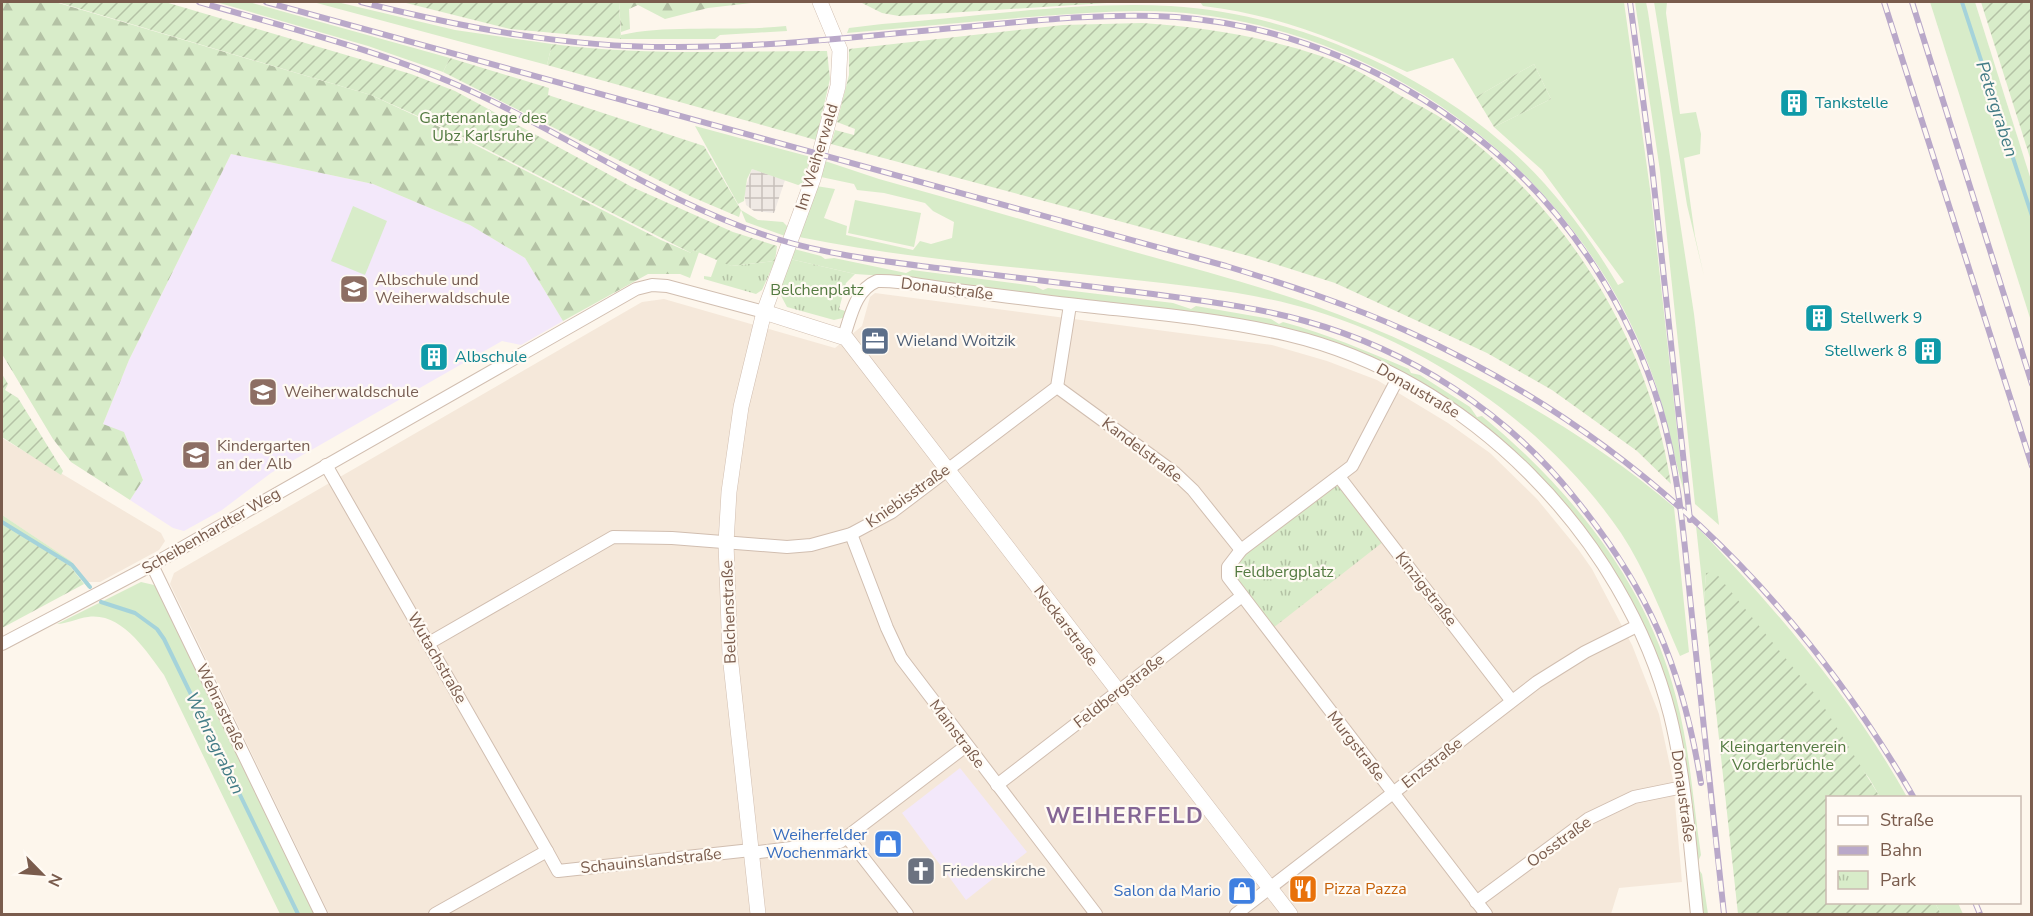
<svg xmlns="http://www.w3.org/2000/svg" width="2033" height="916" viewBox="0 0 2033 916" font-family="'Nunito Sans',sans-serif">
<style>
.residential{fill:#f5e8da}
.industrial{fill:url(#industrial-grid)}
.education{fill:#f3e8fa}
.grass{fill:#d8ecc9}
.forest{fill:url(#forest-firs)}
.park{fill:url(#park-tufts)}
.garden{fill:url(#garden-furrows)}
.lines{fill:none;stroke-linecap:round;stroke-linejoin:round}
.stream{stroke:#a5d3da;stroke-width:4}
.minor-casing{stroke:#d1beb0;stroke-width:14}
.tertiary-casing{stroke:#d1beb0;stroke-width:16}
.minor{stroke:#fff;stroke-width:12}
.tertiary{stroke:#fff;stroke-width:15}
.rail-casing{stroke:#b9a8c9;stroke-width:6}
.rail{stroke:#fffaf3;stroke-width:4;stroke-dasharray:11;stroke-linecap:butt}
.labels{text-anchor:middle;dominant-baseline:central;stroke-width:4.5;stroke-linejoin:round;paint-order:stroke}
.culture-label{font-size:16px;fill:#0d838f;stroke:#fffaf3;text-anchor:start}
.park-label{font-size:16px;fill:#537a41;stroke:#fffaf3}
.street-label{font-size:16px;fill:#7a5c4d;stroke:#fffaf3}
.education-label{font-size:16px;fill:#785e54;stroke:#fffaf3;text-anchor:start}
.service-label{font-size:16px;fill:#4e5e75;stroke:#fffaf3;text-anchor:start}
.shop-label{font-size:16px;fill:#366cbe;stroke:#fffaf3;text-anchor:end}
.worship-label{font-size:16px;fill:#5b616d;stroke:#fffaf3;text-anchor:start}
.food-label{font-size:16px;fill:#c56008;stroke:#fffaf3;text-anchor:start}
.water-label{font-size:18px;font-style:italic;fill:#437c86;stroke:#fffaf3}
.district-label{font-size:22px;font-weight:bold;letter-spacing:1.5px;fill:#846695;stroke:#fffaf3}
</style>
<defs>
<pattern id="industrial-grid" width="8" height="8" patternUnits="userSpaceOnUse" patternTransform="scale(1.5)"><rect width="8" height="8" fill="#efe9e4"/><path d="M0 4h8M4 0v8" fill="none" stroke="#c7c0bb"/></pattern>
<pattern id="forest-firs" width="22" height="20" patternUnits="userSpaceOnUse" patternTransform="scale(1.5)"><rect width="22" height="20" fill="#d8ecc9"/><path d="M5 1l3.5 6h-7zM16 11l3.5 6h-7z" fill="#b4c2a5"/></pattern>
<pattern id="park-tufts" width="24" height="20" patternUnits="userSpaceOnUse" patternTransform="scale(1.5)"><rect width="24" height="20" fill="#d8ecc9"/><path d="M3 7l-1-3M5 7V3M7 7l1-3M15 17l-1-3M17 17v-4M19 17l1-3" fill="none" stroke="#b4c2a5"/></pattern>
<pattern id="garden-furrows" width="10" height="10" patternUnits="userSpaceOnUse" patternTransform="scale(1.5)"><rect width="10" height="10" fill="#d8ecc9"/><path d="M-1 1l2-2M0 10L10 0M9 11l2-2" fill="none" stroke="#b4c2a5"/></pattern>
</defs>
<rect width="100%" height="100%" fill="#fdf6ec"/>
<g class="residential">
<path d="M875,293l397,52 55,16 50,19 71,43 42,30 47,46 41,50 14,20 40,76 27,69 14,66 9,102 -63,6 -8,26h-1282l-159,-330 4,-11 468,-271 22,-3 171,49 27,-22 8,-29z"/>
<path d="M2,438l159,95 4,8 -6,9 -59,32h-12l-17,-21 -69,-46z"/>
</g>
<path class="industrial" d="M752,169l33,11 -11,33 -20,-2 -8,-6 -2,-13z"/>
<g class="education">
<path d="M231,154l142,30 97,41 55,33 38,63 -42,24 -19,-4 -231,132 -49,37 -38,21 -11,-3 -43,-28 13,-21 -40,-55 26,-64z"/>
<path d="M960,768l67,84 -61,48 -64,-87z"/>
</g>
<g class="grass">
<path d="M216,2h33l201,56 -7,14 -75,-26z"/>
<path d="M313,2h24l118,28 97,14 -5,21z"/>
<path d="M1200,2h424l27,194 33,296c-12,-42 -19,-85 -35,-126 -75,-197 -266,-339 -476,-354 -44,-3 -87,1 -131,4 -65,5 -130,11 -195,17l2,-5 33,-4c95,-7 195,-23 289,-18 120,7 251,64 341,145 41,37 78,86 106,134l6,-3 -82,-112 -48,-43 57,-28 -17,-35 -58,33 -23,-39 -46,14c-69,-32 -128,-57 -204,-66z"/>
<path d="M1635,2h11l2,10 46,302 25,211 -24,-21 -35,-333z"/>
<path d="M1654,2h13l-1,11 14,101 16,-2 5,22 -1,20 -16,4 11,78 9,40 -17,-71z"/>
<path d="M1930,2h45l56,178v141z"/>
<path d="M786,26l1,5 -67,4 -5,4h-94v-4c47,-11 112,-3 165,-9z"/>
<path d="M695,126l116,31 -9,27 -4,1 -46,-16 -5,10 -3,22 -6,3z"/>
<path d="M825,161l54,18c84,23 168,48 252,72 61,17 123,33 182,54 123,44 263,118 361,202l15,145 -9,4c-18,-41 -34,-85 -59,-123 -71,-104 -189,-187 -309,-223 -60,-18 -124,-24 -186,-31 -109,-12 -219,-20 -327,-42l17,-51 19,3 -11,29 23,8 -1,9 67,15 7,-9 11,3 21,-6 2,-16 -21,-11 -8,-8 -41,-10 -27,-3 -3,-6 -33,-7z"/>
<path d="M855,200l66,13 -7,34 -66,-14z"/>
<path d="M353,206l34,15 -22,54 -34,-14z"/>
<path d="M741,210l17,10 25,2 6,6 -4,8 -39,-14z"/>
<path d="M794,249l27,7 4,3 9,-1 72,15 6,-3 123,16 8,4 5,-2 125,15 18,6 5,-3 75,13 8,5 4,-2c45,12 83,29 126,47l2,4 9,2 50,32 7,10 5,-1c89,73 165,167 194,281 14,52 17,105 25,158 -4,7 -4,13 1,19l6,40h-6l-6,-57 -47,-218 -11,-25 -59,-94 -67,-69 -22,-20 -171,-91 -434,-64 -30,-2 -65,-15z"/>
<path d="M2,515l69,46 20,25 -3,2 -18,-22 -68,-43z"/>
<path d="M1696,526c80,83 154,169 211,271h-27l-11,-19 -163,-205 -2,27z"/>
<path d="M141,582l13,3 4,5 158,324h-36l-116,-239c-17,-23 -42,-63 -76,-58 -10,1 -22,7 -31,7z"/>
<path d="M1935,903h23l5,11h-22z"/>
</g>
<g class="forest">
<path d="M2,2h53l316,93 77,36 213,109 30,13 1,-3 7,2 -9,26 -10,-4h-32l-85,47 -38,-63 -55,-33 -97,-41 -142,-30 -102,206 -26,64 21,8 19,48 -13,20 -59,-38 -18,-23 -51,-85z"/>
<path d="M619,2h141l-52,6 -43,11 -27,-14 -9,4 1,20 -9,3z"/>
</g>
<g class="park">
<path d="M718,258l13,8 44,-5 -13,29 -6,4 -52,-15v-3l7,1z"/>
<path d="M790,259l65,15 -9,9 -7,26 9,3 -1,5 -13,3 -47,-13 -8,-15z"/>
<path d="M1338,485l45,57 -110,86c-9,-12 -37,-40 -38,-54 -1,-9 6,-15 11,-21z"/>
</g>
<g class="garden">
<path d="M57,2h108l246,72 44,17 177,96 101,45 44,14 -2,15 -44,5 -38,-16 -2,3 -242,-123 -78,-35z"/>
<path d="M402,2h217l2,37 -111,-10z"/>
<path d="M860,2h262l-223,14 -17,-3z"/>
<path d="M1981,2h50v159z"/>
<path d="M1142,23c63,4 123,14 182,34 27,9 53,24 77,39 19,10 38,19 55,32 115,86 193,214 215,356l-34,-33 -85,-61 -65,-37 -152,-70 -86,-27 -418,-112 4,-14 19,5 1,-6 -18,-7 12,-47v-26l214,-24z"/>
<path d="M552,44c91,12 184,7 275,7l3,28 -14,61 -269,-75z"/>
<path d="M450,58l99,30 -1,7 156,51 37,64 -2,7 -47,-20 -249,-125z"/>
<path d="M1534,64l17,35 -57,28 -18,-30z"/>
<path d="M2,374l6,10 -3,6 13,8 45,73 -2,4 -59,-38z"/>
<path d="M2,523l68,43 14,18 -82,44z"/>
<path d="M1715,572l104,127 61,98 -52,1v104l107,1 6,11h-203l-34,-314 2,-27z"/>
</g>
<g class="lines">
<g class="stream">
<path d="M1962,2l70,214"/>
<path d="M2,522l70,43 18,22"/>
<path d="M101,602l34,11 22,16 7,10 134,275"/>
</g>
<g class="minor-casing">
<g id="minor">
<path d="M844,336c7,-20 11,-46 33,-55 23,-1 48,5 71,8 49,6 98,13 147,18 64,7 130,13 193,28 180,42 337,202 382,380 16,65 20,133 27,199"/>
<path d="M1398,378l-46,88 -111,84 -13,17v10l258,337"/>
<path d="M1057,387l118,86 18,17 48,60"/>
<path d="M326,465l221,386"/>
<path d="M1340,478l171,222"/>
<path d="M851,534l36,94 14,30 195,256"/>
<path d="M152,565l169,349"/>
<path d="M429,643l184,-106 59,1 115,9 24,-2 40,-11 41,-22 165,-125 13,-82"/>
<path d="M2,644l150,-79 484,-276 16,-4 15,1 97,26"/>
<path d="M997,785l245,-189"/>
<path d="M847,837l60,77"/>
<path d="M751,853l89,-11 126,-96"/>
<path d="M1476,902l112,-83 46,-22 49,-10"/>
<path d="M435,914l112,-63 11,20 193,-21"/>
<path d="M1236,914l301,-232 48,-30 52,-26"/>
</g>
</g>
<g class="tertiary-casing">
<g id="tertiary">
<path d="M764,312l82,26 444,576"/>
<path d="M758,914l-28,-259 -4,-112 3,-51 12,-85 23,-95 49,-133 25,-93 2,-36 -20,-48"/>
</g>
</g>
<use href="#minor" class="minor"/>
<use href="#tertiary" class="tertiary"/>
<g class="rail-casing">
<g id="rail">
<path d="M199,2c93,27 188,50 276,91 100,46 195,113 302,146 52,16 106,22 160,29 72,9 144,17 216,26 51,7 103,13 152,27 105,29 201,91 269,176 75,93 108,169 127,286"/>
<path d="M266,2l960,264c62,19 124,39 183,66 218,99 386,259 505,466"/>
<path d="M361,2c104,26 208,46 316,45 103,0 207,-13 309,-22 63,-6 127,-12 190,-8 118,9 228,58 318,134 78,66 136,159 166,257 21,71 25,145 33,218 10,96 20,192 31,288"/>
<path d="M1630,2l22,165 38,353"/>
<path d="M1884,2l148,464"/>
<path d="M1912,2l120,382"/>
<path d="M1975,902l5,12"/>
</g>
</g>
<use href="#rail" class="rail"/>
</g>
<defs>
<g id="building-square" transform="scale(1.5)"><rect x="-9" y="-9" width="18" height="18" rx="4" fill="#0f9aa8" stroke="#fffaf3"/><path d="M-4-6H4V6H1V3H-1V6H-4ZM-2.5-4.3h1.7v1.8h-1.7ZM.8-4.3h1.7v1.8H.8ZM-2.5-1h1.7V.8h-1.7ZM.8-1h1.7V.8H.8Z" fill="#fff"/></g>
<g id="school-square" transform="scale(1.5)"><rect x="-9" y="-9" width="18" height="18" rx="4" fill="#8d6e63" stroke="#fffaf3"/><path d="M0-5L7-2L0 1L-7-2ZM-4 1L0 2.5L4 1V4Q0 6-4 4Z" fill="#fff"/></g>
<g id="office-square" transform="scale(1.5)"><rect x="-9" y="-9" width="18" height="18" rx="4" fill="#5c6f8a" stroke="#fffaf3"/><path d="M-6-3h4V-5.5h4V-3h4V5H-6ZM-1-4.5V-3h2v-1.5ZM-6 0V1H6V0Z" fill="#fff"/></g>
<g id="shop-square" transform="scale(1.5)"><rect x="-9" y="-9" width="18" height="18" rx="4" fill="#3f7fe0" stroke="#fffaf3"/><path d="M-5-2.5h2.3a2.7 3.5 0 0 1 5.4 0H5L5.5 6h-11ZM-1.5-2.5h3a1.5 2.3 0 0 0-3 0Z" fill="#fff"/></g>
<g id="church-square" transform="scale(1.5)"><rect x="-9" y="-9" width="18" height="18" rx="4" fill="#6b7280" stroke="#fffaf3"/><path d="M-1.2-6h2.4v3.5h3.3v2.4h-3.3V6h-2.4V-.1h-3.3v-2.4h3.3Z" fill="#fff"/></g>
<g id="restaurant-square" transform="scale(1.5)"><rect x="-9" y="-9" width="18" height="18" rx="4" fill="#e8710a" stroke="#fffaf3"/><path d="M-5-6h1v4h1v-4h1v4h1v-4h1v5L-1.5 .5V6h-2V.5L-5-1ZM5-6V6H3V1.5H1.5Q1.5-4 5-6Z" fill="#fff"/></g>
</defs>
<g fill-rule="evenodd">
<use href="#building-square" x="1794" y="103"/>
<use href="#school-square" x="354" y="289"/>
<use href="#building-square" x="1819" y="318"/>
<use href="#office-square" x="875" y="341"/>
<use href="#building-square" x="1928" y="351"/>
<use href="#building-square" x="434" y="357"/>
<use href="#school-square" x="263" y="392"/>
<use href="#school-square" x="196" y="455"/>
<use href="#shop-square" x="888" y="844"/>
<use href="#church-square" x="921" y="871"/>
<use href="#restaurant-square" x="1303" y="889"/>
<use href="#shop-square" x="1242" y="891"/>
</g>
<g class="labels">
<g class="culture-label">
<text x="1815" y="103">Tankstelle</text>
<text x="1840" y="318">Stellwerk 9</text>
<text x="1907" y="351" text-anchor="end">Stellwerk 8</text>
<text x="455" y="357">Albschule</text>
</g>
<g class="park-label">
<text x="483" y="118">Gartenanlage des<tspan x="483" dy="18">Ubz Karlsruhe</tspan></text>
<text x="817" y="290">Belchenplatz</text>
<text x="1284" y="572">Feldbergplatz</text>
<text x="1783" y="747">Kleingartenverein<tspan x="1783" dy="18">Vorderbrüchle</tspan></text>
</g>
<g class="street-label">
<text transform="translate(817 157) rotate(-73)">Im Weiherwald</text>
<text transform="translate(947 289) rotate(7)">Donaustraße</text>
<text transform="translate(1418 391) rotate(30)">Donaustraße</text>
<text transform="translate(1142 450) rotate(37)">Kandelstraße</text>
<text transform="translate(908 496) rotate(-35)">Kniebisstraße</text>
<text transform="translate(211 531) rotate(-30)">Scheibenhardter Weg</text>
<text transform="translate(1426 589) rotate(52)">Kinzigstraße</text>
<text transform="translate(729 612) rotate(-92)">Belchenstraße</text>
<text transform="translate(1066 626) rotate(53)">Neckarstraße</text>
<text transform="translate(437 658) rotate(60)">Wutachstraße</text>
<text transform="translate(1119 691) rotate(-38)">Feldbergstraße</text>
<text transform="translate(221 707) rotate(64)">Wehrastraße</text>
<text transform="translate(957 734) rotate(53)">Mainstraße</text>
<text transform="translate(1356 746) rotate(52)">Murgstraße</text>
<text transform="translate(1432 763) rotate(-38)">Enzstraße</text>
<text transform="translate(1683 796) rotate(82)">Donaustraße</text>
<text transform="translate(1559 842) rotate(-36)">Oosstraße</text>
<text transform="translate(651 861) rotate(-6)">Schauinslandstraße</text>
</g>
<g class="education-label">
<text x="375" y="280">Albschule und<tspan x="375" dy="18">Weiherwaldschule</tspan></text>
<text x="284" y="392">Weiherwaldschule</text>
<text x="217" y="446">Kindergarten<tspan x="217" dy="18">an der Alb</tspan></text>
</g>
<g class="service-label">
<text x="896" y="341">Wieland Woitzik</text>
</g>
<g class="shop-label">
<text x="867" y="835">Weiherfelder<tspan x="867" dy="18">Wochenmarkt</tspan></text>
<text x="1221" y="891">Salon da Mario</text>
</g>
<g class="worship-label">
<text x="942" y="871">Friedenskirche</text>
</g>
<g class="food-label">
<text x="1324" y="889">Pizza Pazza</text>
</g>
<g class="water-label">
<text transform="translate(1997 109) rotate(72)">Petergraben</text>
<text transform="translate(215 743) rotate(64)">Wehragraben</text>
</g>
<g class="district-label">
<text x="1125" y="816">WEIHERFELD</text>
</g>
</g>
<rect width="2033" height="916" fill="none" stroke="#7a5c4d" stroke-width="6"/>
<rect x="1826" y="796" width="195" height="108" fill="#fffaf3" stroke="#cabbb1" stroke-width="1.5"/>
<rect x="1838" y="816" width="30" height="9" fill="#ffffff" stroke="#cabbb1" stroke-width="1.5"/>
<text x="1880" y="826" font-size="18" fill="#7a5c4d">Straße</text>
<rect x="1838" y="846" width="30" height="9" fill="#b9a8c9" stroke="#cabbb1" stroke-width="1.5"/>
<text x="1880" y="856" font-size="18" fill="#7a5c4d">Bahn</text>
<rect x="1838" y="871" width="30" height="18" fill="url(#park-tufts)" stroke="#cabbb1" stroke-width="1.5"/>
<text x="1880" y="886" font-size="18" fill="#7a5c4d">Park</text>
<g transform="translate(42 874) rotate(115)" stroke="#fffaf3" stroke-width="4.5" paint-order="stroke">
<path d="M0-4.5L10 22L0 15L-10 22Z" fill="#7a5c4d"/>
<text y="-9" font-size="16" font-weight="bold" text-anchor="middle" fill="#7a5c4d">N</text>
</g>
</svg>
